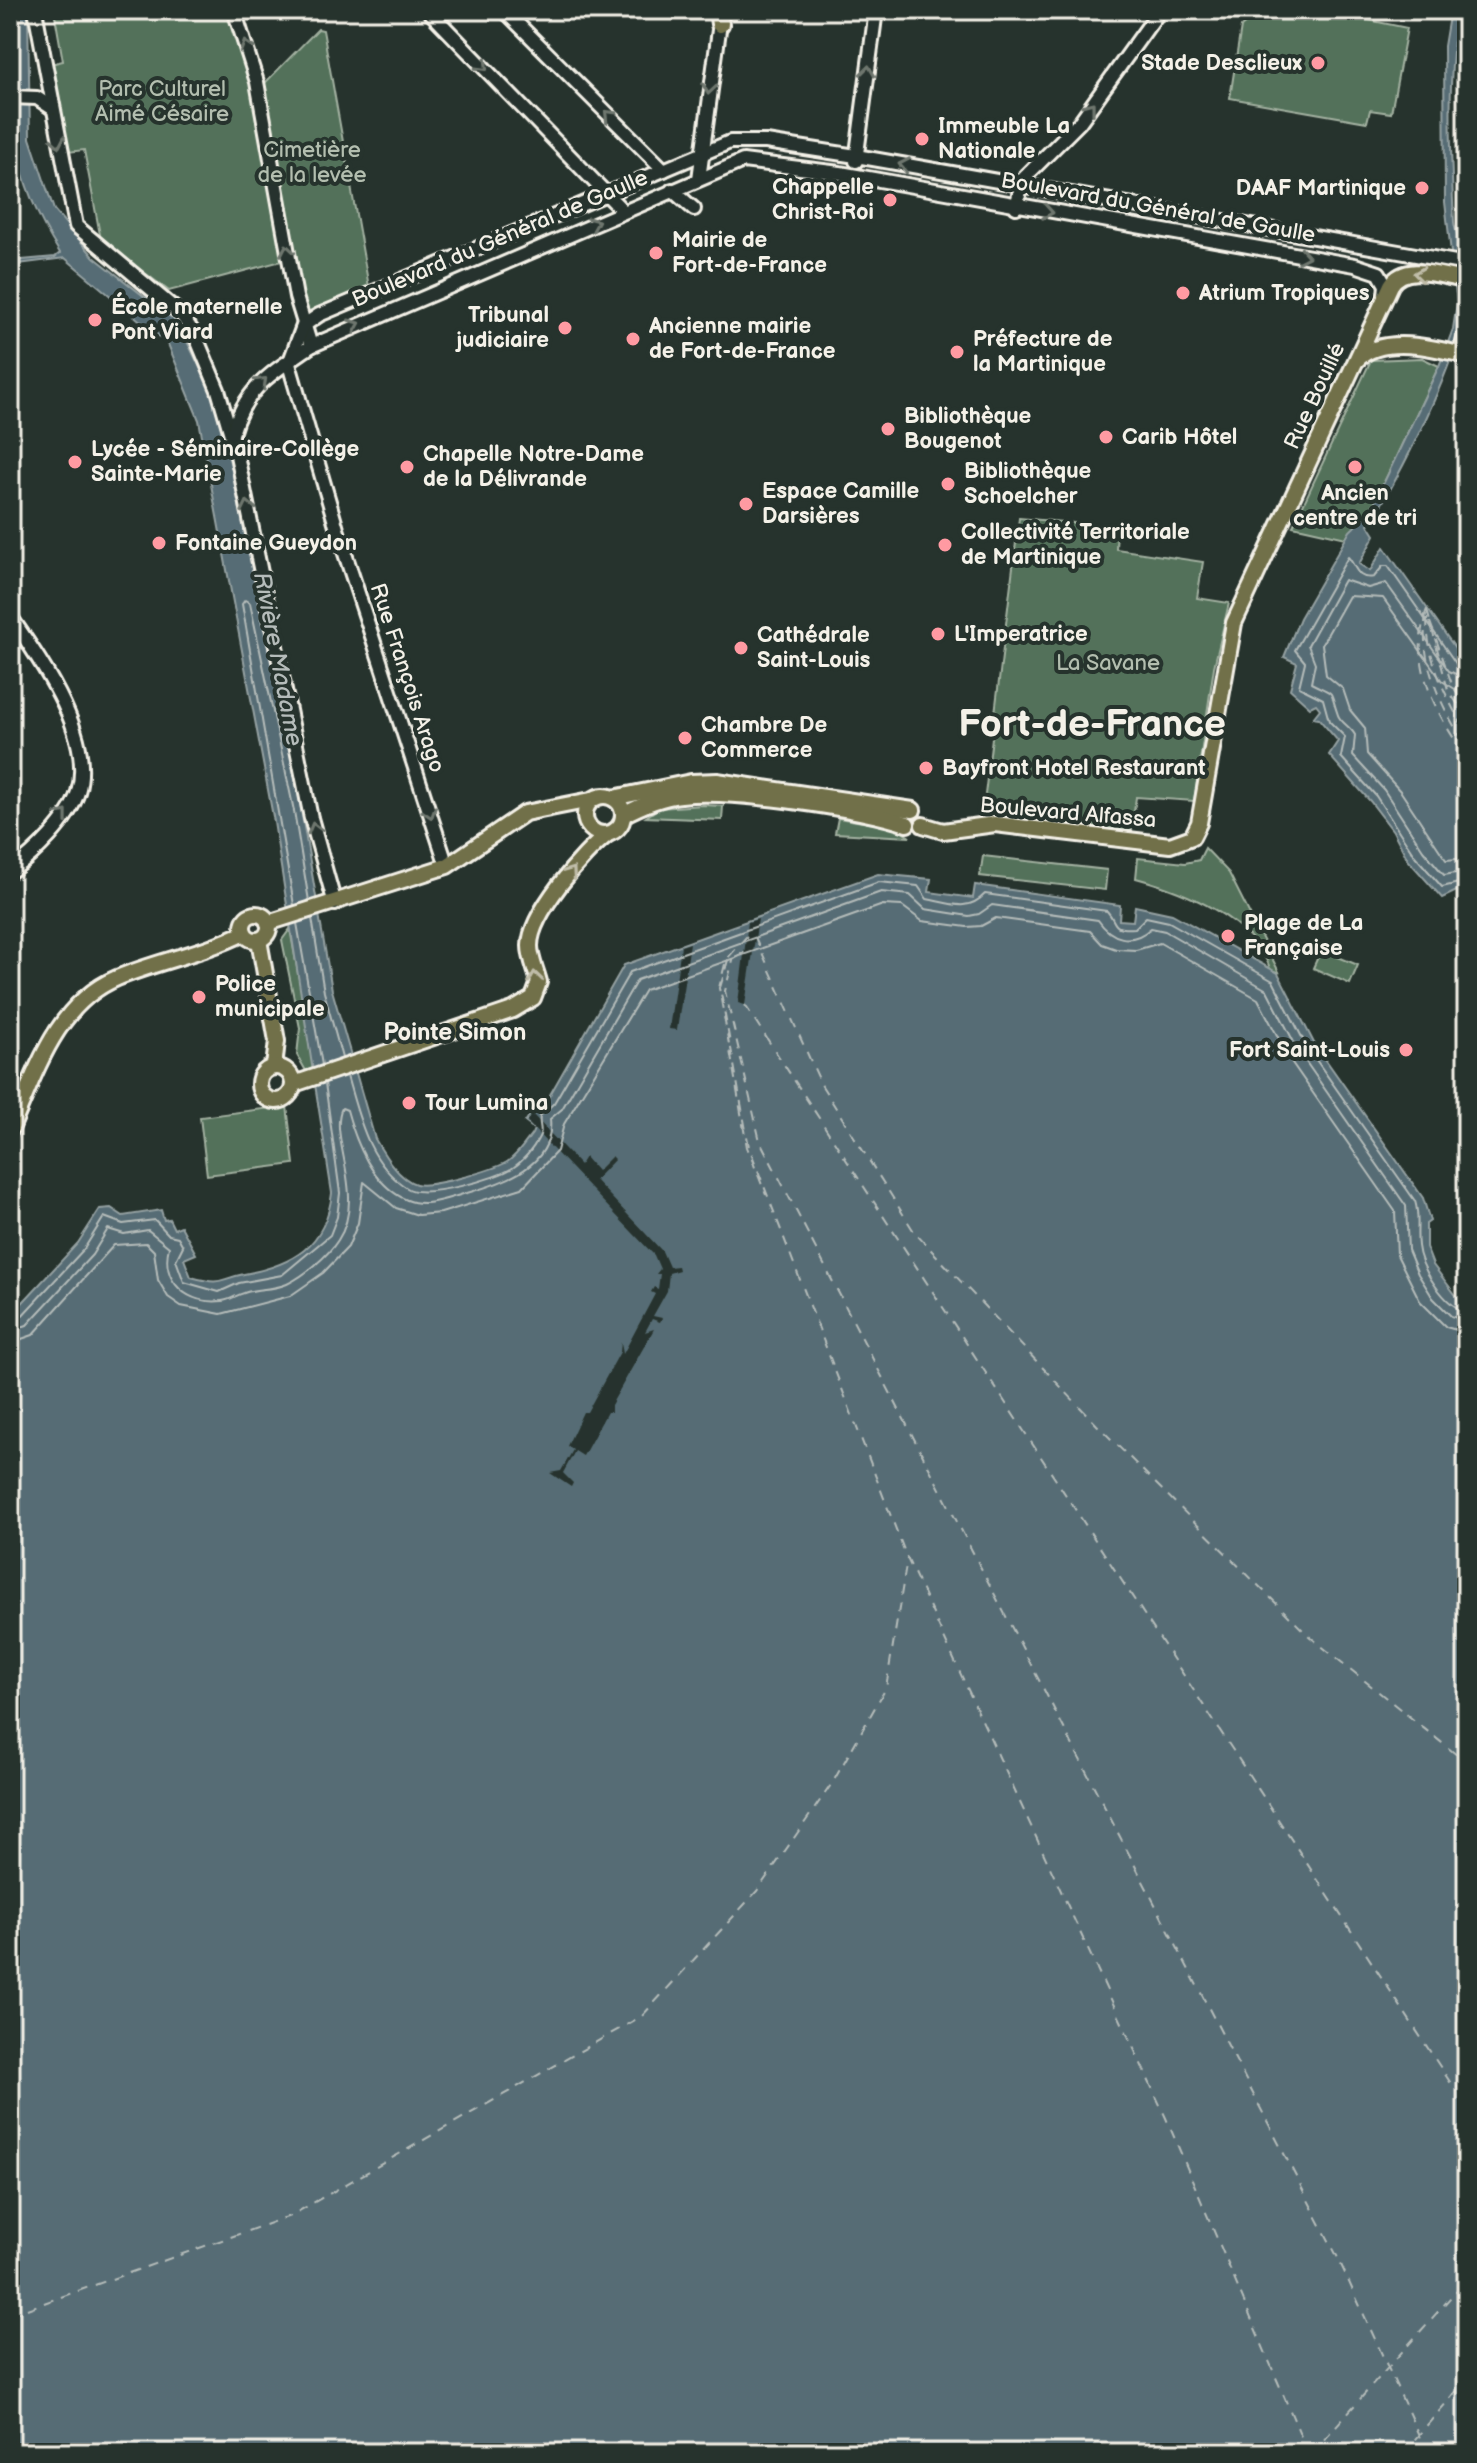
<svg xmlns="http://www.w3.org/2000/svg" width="1477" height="2463" viewBox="0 0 1477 2463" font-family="'Balsamiq Sans',sans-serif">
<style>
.green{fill:#52715a;stroke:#a3b1a1;stroke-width:2}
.water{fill:#566c74;stroke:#95a1a2;stroke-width:2}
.pier{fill:#26332d}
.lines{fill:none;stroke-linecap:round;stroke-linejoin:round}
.shore{stroke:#b5bcba;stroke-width:2}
.ferry{stroke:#b5bcba;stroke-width:2;stroke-dasharray:10 8;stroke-linecap:butt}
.secondary-casing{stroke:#f4f1e8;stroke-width:18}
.primary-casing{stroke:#f4f1e8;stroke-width:20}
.highway-casing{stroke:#f4f1e8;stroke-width:22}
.secondary{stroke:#26332d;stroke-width:12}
.primary{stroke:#71704a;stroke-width:14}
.highway{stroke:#71704a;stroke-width:16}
.oneway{stroke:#6e766e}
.oneway2{stroke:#c0bda9}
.poi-dot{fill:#ff9aa2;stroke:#26332d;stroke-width:3}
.labels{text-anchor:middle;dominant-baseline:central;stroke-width:8;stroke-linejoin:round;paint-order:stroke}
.poi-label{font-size:22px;font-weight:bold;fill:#f4f1e8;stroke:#26332d;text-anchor:start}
.park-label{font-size:22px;fill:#b3beaf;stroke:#26332d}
.street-label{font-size:22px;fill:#f4f1e8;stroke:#26332d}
.water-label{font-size:24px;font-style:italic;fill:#b5bcba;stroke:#26332d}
.neighbourhood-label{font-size:24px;font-weight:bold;fill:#f4f1e8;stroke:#26332d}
.town-label{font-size:38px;font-weight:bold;fill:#f4f1e8;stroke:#26332d}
</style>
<rect width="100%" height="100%" fill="#26332d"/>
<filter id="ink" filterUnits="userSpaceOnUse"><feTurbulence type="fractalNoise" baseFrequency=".0125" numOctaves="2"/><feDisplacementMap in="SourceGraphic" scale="16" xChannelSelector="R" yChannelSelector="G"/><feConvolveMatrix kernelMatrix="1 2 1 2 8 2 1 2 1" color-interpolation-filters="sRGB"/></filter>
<g filter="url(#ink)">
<g class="green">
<path d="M54,10h175l23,73 33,177 -116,31 -68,-51 -17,-90 -16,2 -22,-87 17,-4z"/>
<path d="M1261,10h59l87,18 -16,85 -21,-3 -3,12 -137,-24 11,-71z"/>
<path d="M318,29l5,1 46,257 -60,24 -4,-2 -41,-225z"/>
<path d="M1422,358l17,8 -69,146 -24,26 -53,-12 78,-166z"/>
<path d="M1019,518l98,9 -1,22 87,13 -6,36 32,5 -15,64 -20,134 -58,-4 -5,37 -149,-15z"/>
<path d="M703,805l20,1 -1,14 -76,-3 13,-9z"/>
<path d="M838,818l56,9 16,10 -75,-4z"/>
<path d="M1205,848l24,25 50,99 -8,-1c-17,-52 -87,-80 -135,-93l2,-20 47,5 14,-3z"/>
<path d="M983,856l124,14 -2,20 -125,-14z"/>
<path d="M290,929l25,139 -9,3 -9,-16 3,-27 -18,-88z"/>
<path d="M1321,950l37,15 -8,19 -37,-16z"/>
<path d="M287,1106l7,58 -87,11 -7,-58z"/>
</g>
<g class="water">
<path d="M10,10h18l2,128 24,72 40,47 84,66 34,69 19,74 66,320 35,204 43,149c9,15 23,40 41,45 15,4 77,-14 91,-22 10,-6 18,-19 25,-28l2,-5 -9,-7 17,-24 5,2 77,-135 254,-91 53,5 -2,13 44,6 2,-13 145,20 -1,15 14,1 2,-15 37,8 106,59 36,70 109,155 7,23 -4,3v23l7,18 34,45v1143h-1457l2,-1139 66,-71 22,-34 11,-1 12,8 38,-6 3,10 5,-1 5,10 7,-3 15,28 -12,5 7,18c34,9 24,3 53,-3 49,-9 82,-28 88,-81l-58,-371 -75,-402 -31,-76 -103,-86 -55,7 1,-4 44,-4 5,-4c-55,-85 -50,-147 -50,-243z"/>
<path d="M1450,10h9c-13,61 -8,149 -5,212 1,10 7,20 7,29 0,14 4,36 4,53 -1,43 -69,185 -97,220l7,11 -16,29 11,7 14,-24 83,118v227l-4,-4 -21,10 -34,-38 -15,-29 -23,-30 -41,-46 9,-14 -19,-22 -6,-1 7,-9 -4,-5 -6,3 -20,-18 7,-26 -13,-6 16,-39 50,-87 20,-19 69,-146 14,-37 4,-26 -12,-101 -1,-156z"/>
</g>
<g class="pier">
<path d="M758,919l-13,86 -7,-2 10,-81z"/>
<path d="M690,943l-13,87 -8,-1 12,-83z"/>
<path d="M533,1115l47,50 5,-8 12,14 15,-15 3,3 -20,21 67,71 7,16 9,-1 1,4 -10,3 -2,18 -14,25 9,2 -2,4 -8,-3 -7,13 9,-3 -43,76v7h-4l-24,44 -8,-5 -12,22 10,10 -2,4 -21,-14 11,-2 12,-21 -6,-4 16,-34h4l33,-60 1,-10 2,12 32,-60 -4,-2 3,-5 4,2 2,-15h-4l4,-5 -6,-14 -126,-132 -1,-3z"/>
</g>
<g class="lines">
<g class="shore">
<path d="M1467,669l-10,-4 -69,-99h-5l-9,11c-18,4 -18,-12 -26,-20l-53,93 10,12 -6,25 24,12 6,22 16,16 -4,20 35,39 39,60 27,31 25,-6"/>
<path d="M1467,679l-18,-8 -63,-88 -18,5 -24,-8 -36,65 7,18 -4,20c27,14 17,4 27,32 2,7 13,12 17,20l-2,21 31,34 39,60 21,25 23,-4"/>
<path d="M1467,691l-12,-2 -13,-8 -59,-83 -34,-2 -27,48 4,31 17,14 7,21 15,18 2,26 34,38 45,68 21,-2"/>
<path d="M294,905l-52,-301 3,-4 5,3 44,208 15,90"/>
<path d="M312,918l12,74 18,66"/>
<path d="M297,923l25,142"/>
<path d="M347,1076c12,41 21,87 60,112 16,11 91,-9 107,-21 9,-6 19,-18 24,-28 6,-9 0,-14 2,-23l14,-13 76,-131 249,-90 39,4 9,13c25,5 41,13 58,-5l122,17c11,12 3,19 28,17l11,-11 23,5 104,59 34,66 108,154c5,16 1,29 3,45 2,21 27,62 49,65"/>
<path d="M10,1321l9,-2 65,-70 20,-32 19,7 32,-4 14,15 9,2 5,9 -7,14 8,22 35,10 20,-9 43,-8 48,-40 7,-18 3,-24 -15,-110"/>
<path d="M10,1331l17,-6 65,-70 16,-26 16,5 24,-4 21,17c-9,34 18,58 53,54 9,-1 14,-6 22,-8 14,-5 30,-3 43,-9 17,-8 41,-28 51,-44 29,-44 -10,-105 4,-132l5,2c9,33 25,75 60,90 19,8 41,-2 60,-7 36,-10 88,-27 83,-74l12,-10 75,-129 244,-88 29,3 15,14 44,7 10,-2 13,-9 106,15c13,19 33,26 53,8l14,3 102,59 32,62 107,154 2,44 10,24 15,24 18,18 16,5"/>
<path d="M10,1343l23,-8 81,-90 32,-2 8,8 4,29 10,17 13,9 40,8 69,-18 33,-23 25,-26 10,-24 6,-41 32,26 22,7 23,-2 81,-25 35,-37 7,-27 81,-134 238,-85 19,1 20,15 45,6 14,-1 15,-8 94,13 12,13 14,5 20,1 24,-7 98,56 32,61 105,151 2,44 23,46 26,26 21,6"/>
</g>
<g class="ferry">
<path d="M1427,609c-19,53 8,105 40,148"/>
<path d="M1427,610l21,80 19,28"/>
<path d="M1426,614c-7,48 15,93 41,133"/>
<path d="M1427,618c0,43 19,79 40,116"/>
<path d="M1430,622l23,65 14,19"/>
<path d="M747,936l-21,24 -7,28 28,159 19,48"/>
<path d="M755,937l67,149 93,147 182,192 212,211 158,127"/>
<path d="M745,1005l707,1080 15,6"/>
<path d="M10,2315l280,-99 352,-200 115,-125 76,-109 53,-94 21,-129"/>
<path d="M1308,2453l-142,-335 -259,-560 -158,-411 -29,-159 8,-28 17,-8 -12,8 -8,31 35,150 578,1117 89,195"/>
<path d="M1312,2453l155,-174"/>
<path d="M1403,2453l64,-74"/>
</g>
<g class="secondary-casing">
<g id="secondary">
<path d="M35,10l41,216 105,88 15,23 22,53 19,65 74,363 24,86"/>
<path d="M234,10l23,72 39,215 15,49"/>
<path d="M428,10l195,201"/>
<path d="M504,10l160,160"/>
<path d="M10,97l27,1 15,10"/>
<path d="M856,161l20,-151"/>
<path d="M699,179l22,-164"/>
<path d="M672,190l22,19"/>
<path d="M1016,207l7,-28 56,-56 81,-113"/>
<path d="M290,361l13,-35 16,-11 411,-173h36l90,14 611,108"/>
<path d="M289,364l48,165 110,337"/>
<path d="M232,434c13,-47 41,-62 79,-88l432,-185 97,12 515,92 24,8 7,12 -1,10"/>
<path d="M10,616c30,44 85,120 68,176 -9,29 -44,62 -68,80"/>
</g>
</g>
<g class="primary-casing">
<g id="primary">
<path d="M1461,354l6,-23"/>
<path d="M1357,360c24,-26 79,-12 110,-4"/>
<circle cx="604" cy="815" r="19"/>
<path d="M613,798l78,-16 26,-1 196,29"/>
<path d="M623,815c19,-10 37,-18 58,-20 50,-6 178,13 226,29"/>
<path d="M923,825l20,6 52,-7 175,21 22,-8 7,-14 35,-200 157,-338c15,-24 53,-7 76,-5"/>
<circle cx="256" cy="927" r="13"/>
<path d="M268,923l179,-57 78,-53 66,-13"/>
<path d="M259,940l18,101 -3,26"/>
<circle cx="276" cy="1084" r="17"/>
<path d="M294,1084l219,-74 20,-12 6,-16c-3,-12 -9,-24 -9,-36 0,-32 53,-93 78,-112"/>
<path d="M10,1131c25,-56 45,-127 107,-153 41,-17 87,-25 127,-45"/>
</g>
</g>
<g class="highway-casing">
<path id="highway" d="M718,10l2,14"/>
</g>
<use href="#secondary" class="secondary"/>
<use href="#primary" class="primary"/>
<use href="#highway" class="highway"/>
</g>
<defs><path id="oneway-chevron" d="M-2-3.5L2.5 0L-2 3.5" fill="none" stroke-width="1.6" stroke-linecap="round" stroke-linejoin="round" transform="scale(2)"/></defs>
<g class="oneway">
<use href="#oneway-chevron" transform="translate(246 46) rotate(-108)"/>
<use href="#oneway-chevron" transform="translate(483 66) rotate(45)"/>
<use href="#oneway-chevron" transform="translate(868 71) rotate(-83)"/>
<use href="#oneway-chevron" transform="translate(709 89) rotate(99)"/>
<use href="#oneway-chevron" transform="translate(1090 107) rotate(-52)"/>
<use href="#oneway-chevron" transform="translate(609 115) rotate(-134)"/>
<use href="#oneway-chevron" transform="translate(58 142) rotate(80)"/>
<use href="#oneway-chevron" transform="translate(904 165) rotate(-169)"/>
<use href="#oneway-chevron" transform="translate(1048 212) rotate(10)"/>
<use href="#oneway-chevron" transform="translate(594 223) rotate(-23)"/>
<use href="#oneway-chevron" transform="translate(287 250) rotate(-100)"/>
<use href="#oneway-chevron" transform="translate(1304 256) rotate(10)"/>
<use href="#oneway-chevron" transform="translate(355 325) rotate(-23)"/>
<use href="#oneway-chevron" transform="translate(262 382) rotate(-44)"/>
<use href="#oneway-chevron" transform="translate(248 506) rotate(-102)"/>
<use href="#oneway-chevron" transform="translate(430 813) rotate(72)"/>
<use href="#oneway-chevron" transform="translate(63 815) rotate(-52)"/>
<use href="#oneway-chevron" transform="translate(314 828) rotate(-105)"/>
</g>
<g class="oneway2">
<use href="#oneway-chevron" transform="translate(1419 274) rotate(-173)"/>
<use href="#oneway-chevron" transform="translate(571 872) rotate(-55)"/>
<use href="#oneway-chevron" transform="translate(535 977) rotate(-98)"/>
</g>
</g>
<g class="poi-dot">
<circle cx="1318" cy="63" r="8"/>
<circle cx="922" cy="139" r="8"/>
<circle cx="1422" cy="188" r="8"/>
<circle cx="890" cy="200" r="8"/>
<circle cx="656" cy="253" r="8"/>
<circle cx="1183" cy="293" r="8"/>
<circle cx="95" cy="320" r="8"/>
<circle cx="565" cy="328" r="8"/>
<circle cx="633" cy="339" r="8"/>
<circle cx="957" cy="352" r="8"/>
<circle cx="888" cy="429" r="8"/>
<circle cx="1106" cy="437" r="8"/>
<circle cx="75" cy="462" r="8"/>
<circle cx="407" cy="467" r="8"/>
<circle cx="1355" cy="467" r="8"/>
<circle cx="948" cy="484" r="8"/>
<circle cx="746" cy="504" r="8"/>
<circle cx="159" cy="543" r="8"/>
<circle cx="945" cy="545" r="8"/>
<circle cx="938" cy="634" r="8"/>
<circle cx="741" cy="648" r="8"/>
<circle cx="685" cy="738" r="8"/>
<circle cx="926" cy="768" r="8"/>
<circle cx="1228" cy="936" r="8"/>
<circle cx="199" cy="997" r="8"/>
<circle cx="1406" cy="1050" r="8"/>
<circle cx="409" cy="1103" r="8"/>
</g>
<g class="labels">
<g class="poi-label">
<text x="1302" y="63" text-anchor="end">Stade Desclieux</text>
<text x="938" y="126">Immeuble La<tspan x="938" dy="25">Nationale</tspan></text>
<text x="874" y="187" text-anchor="end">Chappelle<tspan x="874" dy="25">Christ-Roi</tspan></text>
<text x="1406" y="188" text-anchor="end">DAAF Martinique</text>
<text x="672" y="240">Mairie de<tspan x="672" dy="25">Fort-de-France</tspan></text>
<text x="1199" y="293">Atrium Tropiques</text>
<text x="111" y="307">École maternelle<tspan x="111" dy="25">Pont Viard</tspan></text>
<text x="549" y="315" text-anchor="end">Tribunal<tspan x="549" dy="25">judiciaire</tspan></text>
<text x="649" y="326">Ancienne mairie<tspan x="649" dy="25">de Fort-de-France</tspan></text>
<text x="973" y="339">Préfecture de<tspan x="973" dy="25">la Martinique</tspan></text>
<text x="904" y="416">Bibliothèque<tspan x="904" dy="25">Bougenot</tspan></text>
<text x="1122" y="437">Carib Hôtel</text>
<text x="91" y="449">Lycée - Séminaire-Collège<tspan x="91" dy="25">Sainte-Marie</tspan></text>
<text x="423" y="454">Chapelle Notre-Dame<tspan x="423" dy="25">de la Délivrande</tspan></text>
<text x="964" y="471">Bibliothèque<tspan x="964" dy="25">Schoelcher</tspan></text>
<text x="762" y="491">Espace Camille<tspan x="762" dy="25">Darsières</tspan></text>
<text x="1355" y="493" text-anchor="middle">Ancien<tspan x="1355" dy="25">centre de tri</tspan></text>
<text x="961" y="532">Collectivité Territoriale<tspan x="961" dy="25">de Martinique</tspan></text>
<text x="175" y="543">Fontaine Gueydon</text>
<text x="954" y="634">L'Imperatrice</text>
<text x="757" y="635">Cathédrale<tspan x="757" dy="25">Saint-Louis</tspan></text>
<text x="701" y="725">Chambre De<tspan x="701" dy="25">Commerce</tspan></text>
<text x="942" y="768">Bayfront Hotel Restaurant</text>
<text x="1244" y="923">Plage de La<tspan x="1244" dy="25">Française</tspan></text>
<text x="215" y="984">Police<tspan x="215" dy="25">municipale</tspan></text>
<text x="1390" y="1050" text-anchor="end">Fort Saint-Louis</text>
<text x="425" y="1103">Tour Lumina</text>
</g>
<g class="park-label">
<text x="162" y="89">Parc Culturel<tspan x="162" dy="25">Aimé Césaire</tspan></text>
<text x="312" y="150">Cimetière<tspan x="312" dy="25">de la levée</tspan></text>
<text x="1108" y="663">La Savane</text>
</g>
<g class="street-label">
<text transform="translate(1158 208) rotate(10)">Boulevard du Général de Gaulle</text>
<text transform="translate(500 239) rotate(-23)">Boulevard du Général de Gaulle</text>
<text transform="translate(1315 396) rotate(-65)">Rue Bouillé</text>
<text transform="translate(407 678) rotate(72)">Rue François Arago</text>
<text transform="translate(1068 813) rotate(5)">Boulevard Alfassa</text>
</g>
<g class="water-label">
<text transform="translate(278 659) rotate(79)">Rivière Madame</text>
</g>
<g class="neighbourhood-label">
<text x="455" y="1032">Pointe Simon</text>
</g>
<g class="town-label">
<text x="1092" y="724">Fort-de-France</text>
</g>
</g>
<rect width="1477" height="2463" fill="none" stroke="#26332d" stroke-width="40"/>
<rect x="20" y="20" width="1437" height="2423" fill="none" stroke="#f4f1e8" stroke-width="3" filter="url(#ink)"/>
</svg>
